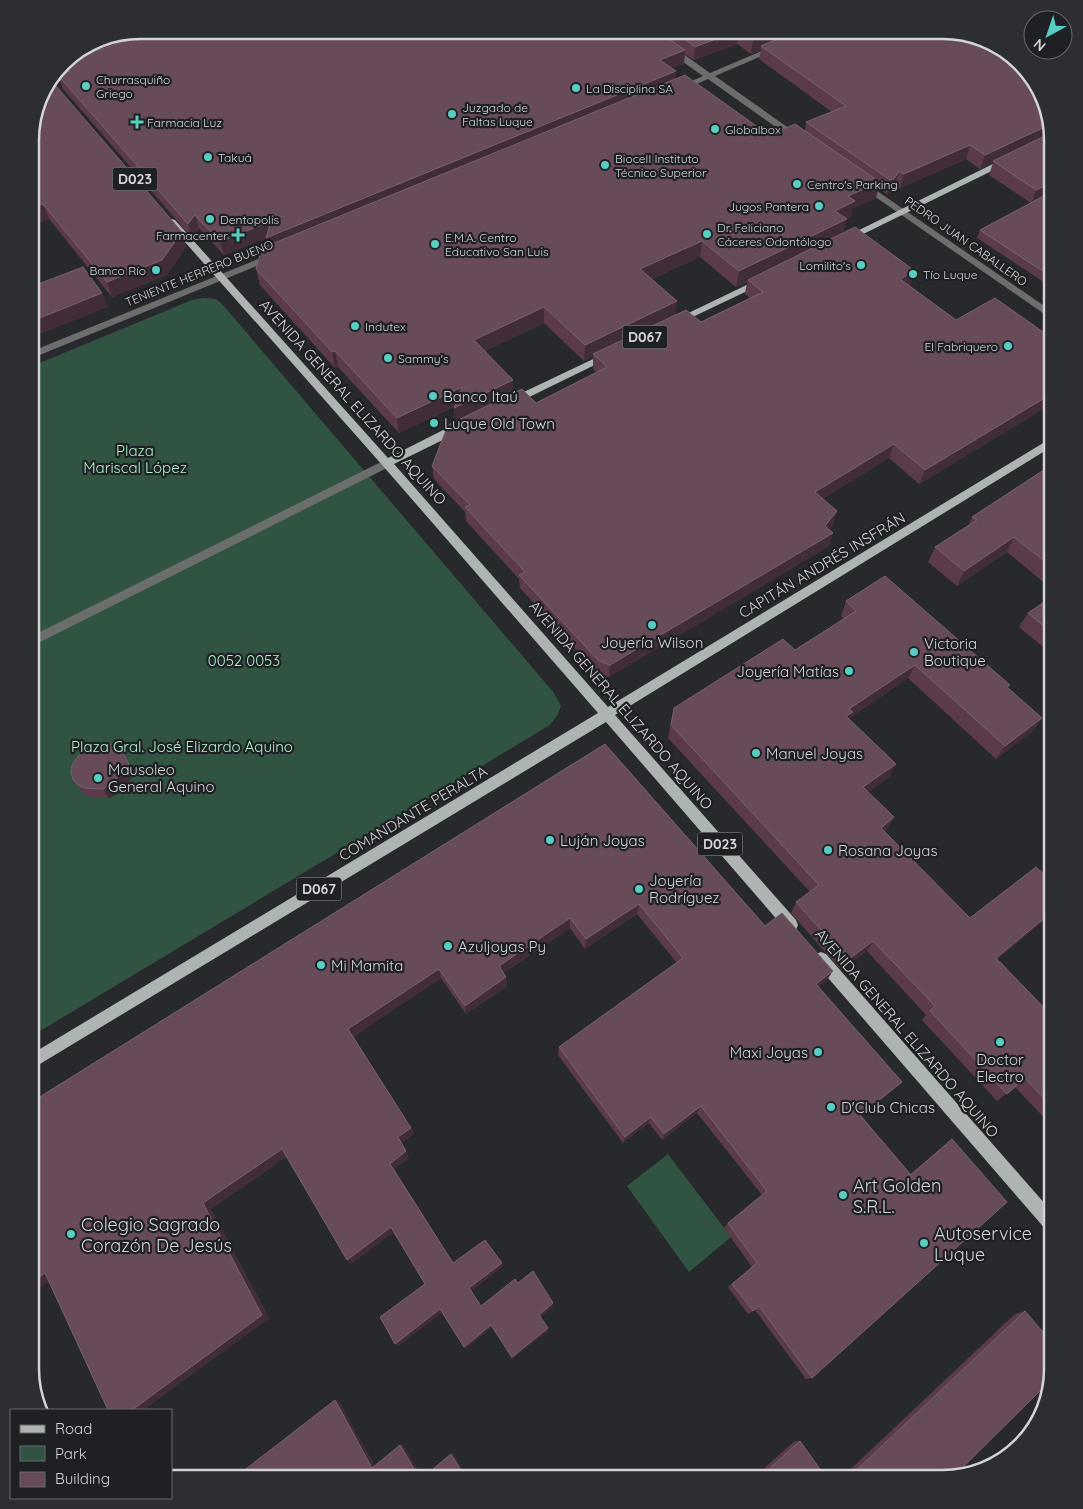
<svg xmlns="http://www.w3.org/2000/svg" width="1083" height="1509" viewBox="0 0 1083 1509" font-family="Quicksand,sans-serif">
<style>
.green{fill:#305441}
.lines{fill:none;stroke-linecap:round;stroke-linejoin:round}
.minor{fill:#6c6e6e;fill-rule:evenodd}
.major{fill:#aeb3b3;fill-rule:evenodd}
.wall{fill:#5b3b4a;fill-rule:evenodd}
.shaded-wall{fill:#412d38}
.building{fill:#684b59;stroke:#79606d}
.poi-dot{fill:#57cec1;stroke:#1f2023;stroke-width:2}
.labels{text-anchor:middle;dominant-baseline:central;stroke-width:4.5;stroke-linejoin:round;paint-order:stroke}
.far-poi-label{font-size:12px;fill:#d3d4d7;stroke:#1f2023;text-anchor:start}
.far-street-label{font-size:12px;fill:#d3d4d7;stroke:#1f2023}
.shield{fill:#1f2023;stroke:#9d9ea1;stroke-width:1}
.shield-label{font-size:14px;font-weight:bold;fill:#d3d4d7}
.poi-label{font-size:15px;fill:#d3d4d7;stroke:#1f2023;text-anchor:start}
.street-label{font-size:15px;fill:#d3d4d7;stroke:#1f2023}
.park-label{font-size:15px;fill:#acf1cc;stroke:#1f2023}
.near-poi-label{font-size:18px;fill:#d3d4d7;stroke:#1f2023;text-anchor:start}
.rim{fill:none;stroke:#d3d4d7;stroke-width:2.5}
</style>
<rect width="100%" height="100%" fill="#28292d"/>
<g class="green">
<path d="M203,298l13,1 6,5 332,389 7,13 -3,8 -8,11 -520,312v-670l162,-67z"/>
<path d="M668,1154l63,83 -42,35 -62,-86z"/>
</g>
<g class="lines">
<g class="minor">
<path d="M771,47l7,2 -63,27 85,60v4h-6l-86,-61 -25,11 -7,-2 27,-12 -34,-24v-4h6l35,25z"/>
<path d="M83,65l4,2 -1,2 -36,10 5,-5z"/>
<path d="M864,182l189,130v8l-192,-133v-4z"/>
<path d="M273,253l3,1v4l-246,101v-7z"/>
<path d="M387,459l5,4 -1,3 -361,181v-10z"/>
</g>
<g class="major">
<path d="M1005,158l3,1v4l-159,78h-6l-2,-2z"/>
<path d="M172,219l3,1 213,238 67,-34h8l1,3 -1,3 -69,34 214,243 445,-270v9l-438,269 181,205 2,5 -2,5 -5,1 -5,-1 -180,-208 -576,348v-15l568,-342 -215,-247 -214,-242v-4z"/>
<path d="M761,278l3,1v4l-84,40 -3,1 -5,-3z"/>
<path d="M608,352l5,3 -2,2 -94,46h-8l-1,-2 1,-2z"/>
<path d="M821,952l5,2 227,259v20l-6,-2 -231,-267 -2,-5 2,-5z"/>
</g>
</g>
<g class="wall">
<path d="M139,30h812l102,109v149l-76,-50 3,-8 51,-27 -42,-28 4,-12 -13,6 -14,-10 -66,29 -5,-3 -5,7 -3,2 -9,-6 -2,10 -23,10 -2,9 -5,2 -3,14 67,53 46,34 97,19v64l-134,81 -30,-26 -67,41 11,26 -4,4v17l-220,131 -11,-3 -78,-86 -1,-9 -53,-58 -1,-9 -31,-33 -2,-13 23,-44 -1,-15 -55,26 -61,-66 -3,1 -75,-83 -4,-16 12,-24 -2,-7 -42,17 -25,-27 -7,10 -129,-149 -5,-14 10,-3 -2,-5 -3,-4 4,-6zM737,44l14,10 10,-4 -2,9 73,53 -26,10 -1,8 -36,5 -94,-56 -4,-11 13,-4 1,-10 9,6zM700,257l36,30 11,-5 -2,12 5,4 -49,24 -25,-7 -24,-36zM544,323l40,38 9,-5v13l4,4 -61,30 -22,-10 -29,-42z"/>
<path d="M30,132l152,100 4,15 -19,28 -55,22 -63,-78 -19,7z"/>
<path d="M1053,464v126l-46,-38 -50,34 -29,-24 7,-15 33,-21 4,-9z"/>
<path d="M1053,596v59l-34,-28 9,-14z"/>
<path d="M846,601l162,87 34,30 -9,13 -37,28 -88,-81 -57,39 -1,3 46,44 -7,13 -21,15 26,25 -7,12 -2,3 85,86 83,-36v31l-56,46 56,58v110l-38,-40 -18,14 -75,-81 4,-5 -59,-64 -26,19 -50,-57 5,-11 14,-10 -142,-154 6,-30 121,-58 49,-31 -3,-3z"/>
<path d="M605,744l160,182 62,54 -9,7 76,102 -33,27 49,58 34,-28 8,-7 -140,239 -6,1 -51,-69 -7,4 -20,-27 24,-20 -28,-39 4,-5 34,-28 -65,-82 -35,27 -13,-17 -26,20 -65,-88 1,-8 118,-84 -40,-49 -52,35 -15,-21 -67,45 3,4 1,9 -41,28 -25,-36 -88,59 58,91 3,6 -13,9 8,15 -15,11 59,94 50,3 -32,25 10,15 37,-23 35,20v3l-13,11 8,11 -1,3 -35,28 -20,-32 -27,22 -23,-37 -44,34 27,-62 -32,-52 -42,32 -4,-4 -60,-104 -76,53 58,109 -126,92h-35l-59,-128z"/>
<path d="M127,759l8,15 -17,20 -9,4 -17,-1 -8,-2 -11,-16z"/>
<path d="M1025,1311l-81,168h-104l175,-165z"/>
<path d="M795,1441h5l27,38h-59l-6,-9z"/>
</g>
<g class="shaded-wall">
<path d="M139,30h40l-111,30 2,6 -4,1 -2,-6 3,-4 17,-10 45,-15z"/>
<path d="M739,30l-2,14 -43,16 1,-13z"/>
<path d="M778,30h30l-47,16v4l-10,4 2,-14z"/>
<path d="M685,50l-1,14 -25,9 1,-13z"/>
<path d="M676,71l-2,14 -405,166 -3,-13z"/>
<path d="M1049,125l3,10 -59,26v2l-13,6 5,-14z"/>
<path d="M970,145l-4,14 -66,29 4,-14z"/>
<path d="M899,171l-4,14 -5,7 -3,2 3,-14z"/>
<path d="M880,182l-4,16 -23,10 -2,9 -20,10 4,-16 13,-15z"/>
<path d="M1053,182v11l-22,11 5,-14z"/>
<path d="M43,204l6,15 -19,7v-17z"/>
<path d="M195,215l4,13 -7,10 -4,-14z"/>
<path d="M847,219l-4,16 -95,45 -1,2 -11,5 3,-16z"/>
<path d="M271,221l3,14 -50,20 -4,-13z"/>
<path d="M182,232l4,15 -19,28 -55,22 -5,-15z"/>
<path d="M702,241l-2,16 -61,28 1,-16z"/>
<path d="M915,271l-5,15 -10,-7z"/>
<path d="M102,293l6,14 -78,31v-16z"/>
<path d="M677,301l-2,16 -82,37v2l-9,5 1,-16z"/>
<path d="M544,307v16l-69,33 -1,-16z"/>
<path d="M335,351l3,16 -3,1 -3,-16z"/>
<path d="M513,380l1,15 -59,28 -1,-15z"/>
<path d="M462,387l1,16 -64,30 -2,-15z"/>
<path d="M1053,393v10l-134,81 6,-14z"/>
<path d="M894,444l-5,14 -78,48 4,-14z"/>
<path d="M837,511l-4,14 -13,14 5,-13z"/>
<path d="M833,533l-4,13 -220,131 1,-12z"/>
<path d="M1014,537l-7,15 -50,34 7,-15z"/>
<path d="M915,665l-7,13 -57,39 -4,9 -6,4 8,-21z"/>
<path d="M1042,718l-9,13 -37,28 9,-13z"/>
<path d="M121,750l14,24 -17,20 -9,4 -6,-9z"/>
<path d="M896,764l-7,13 -32,23 6,-13z"/>
<path d="M894,817l-7,12 -13,10 7,-11z"/>
<path d="M639,904l-2,10 -52,35 1,-10z"/>
<path d="M1053,911v2l-67,54 10,-9z"/>
<path d="M570,918v10l-71,47v-9z"/>
<path d="M873,941l-6,10 -26,19 7,-10z"/>
<path d="M439,969l2,9 -89,60 -4,-9z"/>
<path d="M833,971l-6,9 -17,13 6,-9z"/>
<path d="M506,977l1,9 -41,28 -1,-8z"/>
<path d="M902,1082l-8,7 -41,33 7,-7z"/>
<path d="M701,1106l-4,7 -35,27 2,-6z"/>
<path d="M651,1117l-2,6 -26,20 2,-6z"/>
<path d="M411,1128l3,6 -13,9 -3,-6z"/>
<path d="M282,1149l6,6 -77,54 58,109 -126,92h-11l71,-207z"/>
<path d="M406,1151l3,7 -16,12 -3,-6z"/>
<path d="M391,1227l3,5 -43,32 -4,-4z"/>
<path d="M502,1263l1,3 -32,25 -2,-3z"/>
<path d="M45,1273l11,4 -26,18v-11z"/>
<path d="M553,1303v3l-14,12v-3z"/>
<path d="M440,1309l3,3 -45,34 -3,-2z"/>
<path d="M491,1325l1,2 -27,22 -1,-2z"/>
<path d="M548,1328l-1,3 -35,28v-2z"/>
<path d="M335,1400l4,1 37,67h-4z"/>
<path d="M400,1445h3l20,33 -3,1z"/>
<path d="M453,1453l15,26h-2l-15,-25z"/>
</g>
<g class="building">
<path d="M160,30h496l29,20 -25,10 16,11 -410,167 5,-17 -51,21 -25,-27 -7,9 -130,-149 12,-4 -4,-4 6,-2 -4,-5z"/>
<path d="M672,30h106l-25,10 -14,-10 -44,17z"/>
<path d="M799,30h152l48,15 39,39 11,41 -64,30 -15,-10 -66,29 -5,-3 -5,8 -4,1 -84,-58 40,-16 -85,-60z"/>
<path d="M129,32l-45,15 14,-9z"/>
<path d="M685,75l84,60 26,-11 85,58 -32,14 7,5 -20,10 12,8 -108,52 -37,-30 -62,28 37,32 -92,44 -41,-38 -70,33 39,40 -59,28 8,-21 -65,31 -62,-67 -3,1 -76,-83 6,-21z"/>
<path d="M50,79l132,153 -20,28 -55,22 -64,-78 -13,5v-77l11,-41z"/>
<path d="M1051,133l2,6v43l-17,8 -43,-29z"/>
<path d="M1053,191v87l-73,-48z"/>
<path d="M855,227l60,44 -15,8 56,41 39,-22 58,41v54l-128,77 -31,-26 -79,48 22,19 -12,15 8,7 -223,132 -11,-4 -80,-86 6,-3 -60,-65 5,-2 -38,-39 16,-41 74,-36 14,14 71,-36 -14,-13 93,-44 15,12 62,-30 -15,-12z"/>
<path d="M83,267l19,26 -72,29v-40l3,4z"/>
<path d="M1053,464v104l-39,-31 -50,34 -29,-24 42,-27 -5,-3z"/>
<path d="M885,576l125,109 -3,2 35,31 -37,28 -90,-81 -66,44 4,3 -7,4 50,48 -33,23 31,30 -13,11 89,90 66,-51 17,15v29l-57,47 57,59v91l-28,-30 -18,16 -77,-83 5,-5 -62,-65 -25,19 -52,-58 23,-17 -148,-160 3,-17 109,-69 12,11 61,-39 -10,-10z"/>
<path d="M1053,596v38l-25,-21z"/>
<path d="M99,743l16,2 6,5 8,14 -17,20 -9,5 -18,-1 -7,-3 -5,-6 -2,-6 1,-8 10,-14z"/>
<path d="M605,744l160,182 17,-13 51,58 -17,13 86,98 -42,33 51,60 41,-36 55,63 -195,176 -53,-72 -6,5 -21,-27 25,-21 -29,-40 39,-32 -66,-85 -37,28 -13,-17 -26,20 -66,-90 124,-89 -44,-54 -53,35 -16,-21 -71,48 7,11 -41,29 -26,-37 -91,60 63,99 -13,9 8,14 -16,13 63,99 32,-23 17,23 -33,25 12,18 34,-27 3,4 15,-12 20,32 -14,12 9,13 -36,29 -21,-32 -27,22 -24,-38 -45,35 -15,-27 45,-33 -34,-57 -44,33 -65,-111 -79,54 59,112 -130,95h-24l-63,-137 -15,11v-181z"/>
<path d="M1025,1311l28,33v26l-3,11 -97,96 -9,2h-97z"/>
<path d="M335,1400l37,68 28,-23 20,34h-187z"/>
<path d="M800,1441l27,38h-55l-5,-8z"/>
<path d="M451,1454l15,25h-45z"/>
</g>
<g class="poi-dot">
<circle cx="86" cy="86" r="5"/>
<circle cx="576" cy="88" r="5"/>
<circle cx="452" cy="114" r="5"/>
<path d="M134.5 114.5h5v5h5v5h-5v5h-5v-5h-5v-5h5z"/>
<circle cx="715" cy="129" r="5"/>
<circle cx="208" cy="157" r="5"/>
<circle cx="605" cy="165" r="5"/>
<circle cx="797" cy="184" r="5"/>
<circle cx="819" cy="206" r="5"/>
<circle cx="210" cy="219" r="5"/>
<circle cx="707" cy="234" r="5"/>
<path d="M235.5 227.5h5v5h5v5h-5v5h-5v-5h-5v-5h5z"/>
<circle cx="435" cy="244" r="5"/>
<circle cx="861" cy="265" r="5"/>
<circle cx="156" cy="270" r="5"/>
<circle cx="913" cy="274" r="5"/>
<circle cx="355" cy="326" r="5"/>
<circle cx="1008" cy="346" r="5"/>
<circle cx="388" cy="358" r="5"/>
<circle cx="433" cy="396" r="5"/>
<circle cx="434" cy="423" r="5"/>
<circle cx="652" cy="625" r="5"/>
<circle cx="914" cy="652" r="5"/>
<circle cx="849" cy="671" r="5"/>
<circle cx="756" cy="753" r="5"/>
<circle cx="98" cy="778" r="5"/>
<circle cx="550" cy="840" r="5"/>
<circle cx="828" cy="850" r="5"/>
<circle cx="639" cy="889" r="5"/>
<circle cx="448" cy="946" r="5"/>
<circle cx="321" cy="965" r="5"/>
<circle cx="1000" cy="1042" r="5"/>
<circle cx="818" cy="1052" r="5"/>
<circle cx="831" cy="1107" r="5"/>
<circle cx="843" cy="1195" r="5"/>
<circle cx="71" cy="1234" r="5"/>
<circle cx="924" cy="1243" r="5"/>
</g>
<g class="labels">
<g class="far-poi-label">
<text x="96" y="79">Churrasquiño<tspan x="96" dy="14">Griego</tspan></text>
<text x="586" y="88">La Disciplina SA</text>
<text x="462" y="107">Juzgado de<tspan x="462" dy="14">Faltas Luque</tspan></text>
<text x="147" y="122">Farmacia Luz</text>
<text x="725" y="129">Globalbox</text>
<text x="218" y="157">Takuá</text>
<text x="615" y="158">Biocell Instituto<tspan x="615" dy="14">Técnico Superior</tspan></text>
<text x="807" y="184">Centro's Parking</text>
<text x="809" y="206" text-anchor="end">Jugos Pantera</text>
<text x="220" y="219">Dentopolis</text>
<text x="717" y="227">Dr. Feliciano<tspan x="717" dy="14">Cáceres Odontólogo</tspan></text>
<text x="228" y="235" text-anchor="end">Farmacenter</text>
<text x="445" y="237">E.M.A. Centro<tspan x="445" dy="14">Educativo San Luis</tspan></text>
<text x="851" y="265" text-anchor="end">Lomilito's</text>
<text x="146" y="270" text-anchor="end">Banco Río</text>
<text x="923" y="274">Tío Luque</text>
<text x="365" y="326">Indutex</text>
<text x="998" y="346" text-anchor="end">El Fabriquero</text>
<text x="398" y="358">Sammy's</text>
</g>
<g class="far-street-label">
<text transform="translate(966 241) rotate(35)">PEDRO JUAN CABALLERO</text>
<text transform="translate(199 273) rotate(-22)">TENIENTE HERRERO BUENO</text>
</g>
<g class="shield">
<rect x="112.5" y="167.5" width="45" height="23" rx="4"/>
<rect x="622.5" y="325.5" width="45" height="23" rx="4"/>
<rect x="697.5" y="832.5" width="45" height="23" rx="4"/>
<rect x="296.5" y="877.5" width="45" height="23" rx="4"/>
</g>
<g class="shield-label">
<text x="135" y="179">D023</text>
<text x="645" y="337">D067</text>
<text x="720" y="844">D023</text>
<text x="319" y="889">D067</text>
</g>
<g class="poi-label">
<text x="443" y="396">Banco Itaú</text>
<text x="444" y="423">Luque Old Town</text>
<text x="652" y="642" text-anchor="middle">Joyería Wilson</text>
<text x="924" y="643">Victoria<tspan x="924" dy="17">Boutique</tspan></text>
<text x="839" y="671" text-anchor="end">Joyería Matías</text>
<text x="766" y="753">Manuel Joyas</text>
<text x="108" y="769">Mausoleo<tspan x="108" dy="17">General Aquino</tspan></text>
<text x="560" y="840">Luján Joyas</text>
<text x="838" y="850">Rosana Joyas</text>
<text x="649" y="880">Joyería<tspan x="649" dy="17">Rodríguez</tspan></text>
<text x="458" y="946">Azuljoyas Py</text>
<text x="331" y="965">Mi Mamita</text>
<text x="808" y="1052" text-anchor="end">Maxi Joyas</text>
<text x="1000" y="1059" text-anchor="middle">Doctor<tspan x="1000" dy="17">Electro</tspan></text>
<text x="841" y="1107">D'Club Chicas</text>
</g>
<g class="street-label">
<text transform="translate(353 402) rotate(48)">AVENIDA GENERAL ELIZARDO AQUINO</text>
<text transform="translate(822 565) rotate(-31)">CAPITÁN ANDRÉS INSFRÁN</text>
<text transform="translate(621 705) rotate(49)">AVENIDA GENERAL ELIZARDO AQUINO</text>
<text transform="translate(413 813) rotate(-31)">COMANDANTE PERALTA</text>
<text transform="translate(907 1033) rotate(49)">AVENIDA GENERAL ELIZARDO AQUINO</text>
</g>
<g class="park-label">
<text x="135" y="450">Plaza<tspan x="135" dy="17">Mariscal López</tspan></text>
<text x="244" y="660">0052 0053</text>
<text x="182" y="746">Plaza Gral. José Elizardo Aquino</text>
</g>
<g class="near-poi-label">
<text x="853" y="1185">Art Golden<tspan x="853" dy="21">S.R.L.</tspan></text>
<text x="81" y="1224">Colegio Sagrado<tspan x="81" dy="21">Corazón De Jesús</tspan></text>
<text x="934" y="1233">Autoservice<tspan x="934" dy="21">Luque</tspan></text>
</g>
</g>
<path d="M0 0H1083V1509H0ZM140 39H943A101 101 0 0 1 1044 140V1369A101 101 0 0 1 943 1470H140A101 101 0 0 1 39 1369V140A101 101 0 0 1 140 39Z" fill="#2d2e31" fill-rule="evenodd"/>
<path class="rim" d="M140 39H943A101 101 0 0 1 1044 140V1369A101 101 0 0 1 943 1470H140A101 101 0 0 1 39 1369V140A101 101 0 0 1 140 39Z"/>
<rect x="10" y="1409" width="162" height="90" fill="#1f2023" stroke="#67686b"/>
<rect x="20" y="1425" width="25" height="8" fill="#aeb3b3" stroke="#67686b"/>
<text x="55" y="1434" font-size="15" fill="#d3d4d7">Road</text>
<rect x="20" y="1446" width="25" height="15" fill="#305441" stroke="#67686b"/>
<text x="55" y="1459" font-size="15" fill="#d3d4d7">Park</text>
<rect x="20" y="1472" width="25" height="15" fill="#684b59" stroke="#67686b"/>
<text x="55" y="1484" font-size="15" fill="#d3d4d7">Building</text>
<g transform="translate(1048 35) rotate(220)"><circle r="24" fill="#1f2023" stroke="#67686b"/>
<path d="M0-4L9 19L0 12L-9 19Z" fill="#57cec1"/>
<text y="-8" font-size="14" font-weight="bold" text-anchor="middle" fill="#d3d4d7">N</text>
</g>
</svg>
